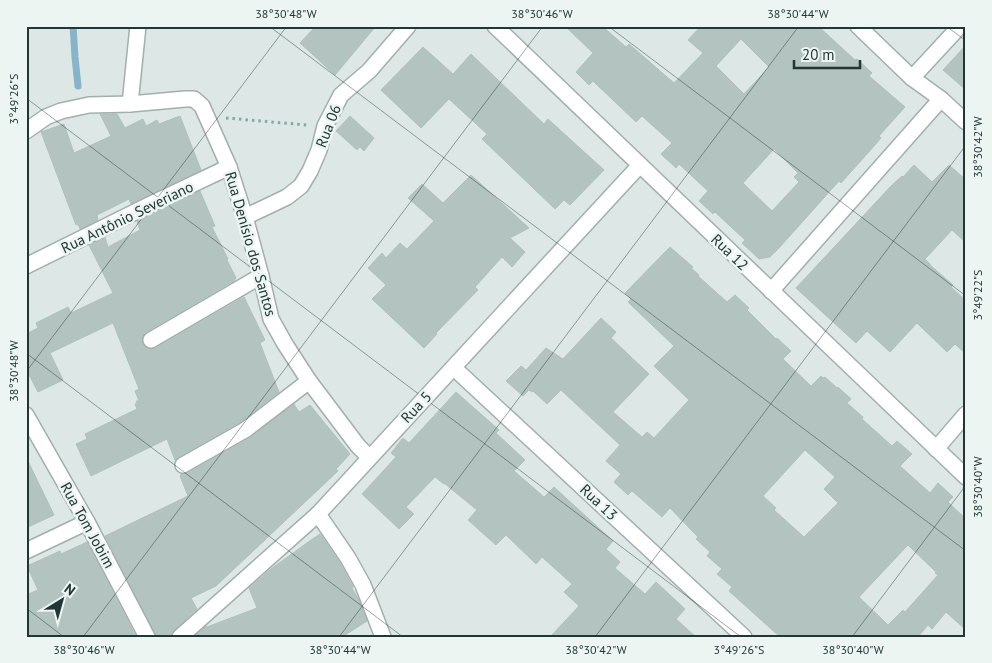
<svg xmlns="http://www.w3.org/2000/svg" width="992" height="663" viewBox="0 0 992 663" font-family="'PT Sans',sans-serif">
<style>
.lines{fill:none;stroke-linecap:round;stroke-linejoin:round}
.stream{stroke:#87b4cb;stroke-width:7}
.building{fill:#b3c3bf;stroke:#b0c1be;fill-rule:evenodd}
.minor-casing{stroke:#a1afad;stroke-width:18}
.path{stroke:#80aaa5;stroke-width:3;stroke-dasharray:2.5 4;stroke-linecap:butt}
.minor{stroke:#fff;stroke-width:15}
.ticks{fill:none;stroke:#203735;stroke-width:1;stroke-opacity:0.45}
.labels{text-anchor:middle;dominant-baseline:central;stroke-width:5;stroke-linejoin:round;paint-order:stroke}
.street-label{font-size:15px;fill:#203735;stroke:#edf5f3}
.neatline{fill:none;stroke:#203735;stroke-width:2}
.ticks-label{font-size:12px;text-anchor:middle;fill:#203735}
</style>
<rect width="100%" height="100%" fill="#dde8e6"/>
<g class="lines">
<path class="stream" d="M73,26l2,31 3,29"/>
</g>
<g class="building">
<path d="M316,26h60l-41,49 -35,-32z"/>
<path d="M565,26h37l24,21 3,-3 45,39 29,-30 -15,-13 13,-14h117l37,34 2,-1 15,14 -3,3 36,31 -26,29 2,2 -14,16 -26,29 -2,-2 -60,67 -9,9 -11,2 -17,-16 3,-3 -30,-28 -2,2 -14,-13 9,-10 -29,-27 -3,4 -15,-14 11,-11 -30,-27 -6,6 -43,-41 -4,4 -13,-13 17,-19zM741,39l28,28 -25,27 -28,-28zM774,149l24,24 -4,4 5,5 -27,29 -29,-28z"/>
<path d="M966,45v45l-23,-20z"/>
<path d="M423,47l30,27 18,-20 73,70 4,-5 56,51 -34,35 -6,-5 -9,9 -73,-70 5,-5 -38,-35 -28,29 -40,-38z"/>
<path d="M100,114h17l8,14 18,-9 3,7 11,-6 2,4 21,-8 21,54 -70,34 -2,-5 -32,16 1,5 -18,9 -2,-5 -2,1 -35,-93 23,-8 10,29 37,-17z"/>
<path d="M350,116l24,22 -10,13 -4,-4 -3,3 -21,-19z"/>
<path d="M914,165l18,17 17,-17 17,15v63l-14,-13 -27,29 5,5v1l23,20 -2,2 15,14v53l-11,-10 -8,8 -30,-29 -27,29 -23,-21 -11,12 -60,-55 95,-102 11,-10 1,1z"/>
<path d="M471,175l58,53 -19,10 15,14 -13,15 -10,-10 -27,30 3,3 -42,43 1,1 -13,14 -52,-49 14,-14 -18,-17 14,-15 4,5 14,-15 7,6 27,-28 -26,-23 14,-14 21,19z"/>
<path d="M200,191l15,35 -3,1 16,32 -1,1 9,18 -1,1v1l-89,52 -3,4 -1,5 1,3 4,4 5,1 4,-1 88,-51 21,43 -5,3 19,49 -39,30 -62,35 -3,3 -8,-21 -76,37 -15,-32 11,-5 -2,-5 52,-25 -2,-5 2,-1 -1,-2h3l-4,-10 4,-2 -26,-66 -63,30 13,27 -25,12 -12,-23v-35l12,-6 -2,-5 32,-16 3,6 42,-20 -24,-48 16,-8 3,10 32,-17 -3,-9z"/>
<path d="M670,247l23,20 -2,1 8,7 -1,1 29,26 8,-7 14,13 -2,2 29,29 1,-1 14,13 -8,8 28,27 10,-10 2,2 2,-1 12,11 1,-1 13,12 -4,4 16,14 -1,2 30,27 5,-5 15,13 -12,12 30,27 8,-10 15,14 -5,5 18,17v111l-20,-18 -14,17 -4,-4 -10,12h-138l-51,-46 3,-4 -15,-13 5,-5 -15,-13 3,-4 -14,-13 2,-2 -28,-29 -8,9 -30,-26 -4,4 -14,-13 7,-8 -15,-13 14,-16 -59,-55 -14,14 -14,-13 -1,1 -3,-2 -6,6 -17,-15 15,-15 5,4 20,-22 17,11 38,-41 15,14 -5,6 38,36 -36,38 29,25 5,-5 7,6 35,-38 -35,-34 20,-20 -46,-44 3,-3 -6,-6zM805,450l30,27 -11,12 14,14 -34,34 -30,-27 2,-2 -13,-12zM908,545l28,27 -1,1 3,2 -33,37 -2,-2 -15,15 -29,-28z"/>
<path d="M456,392l43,38 -3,3 29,27 -11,11 30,26 10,-10 59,54 -7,8 14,13 -5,6 30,26 11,-12 29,27 -9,10 20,18h-146l29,-31 -15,-14 8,-8 -30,-27 -6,7 -30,-29 -10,10 -28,-25 9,-10 -33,-27v1l-9,-7 -29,30 8,7 -15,15 -37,-35 34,-37 -5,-4 12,-15 6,5z"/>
<path d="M294,404l5,8 11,-7 40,49 -14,15 2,2 -122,115 -25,12 6,11 -23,21 -3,7h-15l-1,-4 -50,-97 83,-40 -8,-20 1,-1v-1l7,-1 62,-35z"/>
<path d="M26,457l28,58 -28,13z"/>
<path d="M320,534l20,29 13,24 -1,1 8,14 7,19 -25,16h-148l12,-11 1,1 50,-19 -8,-20 22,-19 40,-29z"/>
<path d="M87,542l49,95h-110v-42l12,-5 -11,-24 33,-15 1,3z"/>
</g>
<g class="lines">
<g class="minor-casing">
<g id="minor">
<path d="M495,26l471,451"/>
<path d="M858,26l54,52 29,21 25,23"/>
<path d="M912,78l48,-52"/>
<path d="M130,104l8,-78"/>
<path d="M26,131l20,-14 15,-6 28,-6 41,-1 55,-5h9l8,7 27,61 16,50 16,59 10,43 14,25 24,37 49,65 11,11"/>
<path d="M245,217l42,-20 14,-11 9,-15 9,-21 6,-24 16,-31 28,-24 39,-45"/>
<path d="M26,266l121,-60 82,-39"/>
<path d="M771,291l170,-192"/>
<path d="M151,340l110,-64"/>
<path d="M454,368l290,269"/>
<path d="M26,415l61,107 60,115"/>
<path d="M936,449l30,-35"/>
<path d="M183,465l62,-35 64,-49"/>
<path d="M318,514l30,44 15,27 20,52"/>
<path d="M26,551l61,-29"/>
<path d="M180,637l138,-123 322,-349"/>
</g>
</g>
<path class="path" d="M226,118l81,7"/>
<use href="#minor" class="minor"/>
</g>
<path class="ticks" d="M269,26l697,525M608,26l358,270M946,26l20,15M26,32l5,-6M26,98l715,539M26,353l377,284M26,372l261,-346M26,608l38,29M83,637l460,-611M339,637l460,-611M595,637l371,-492M852,637l114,-152"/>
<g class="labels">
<g class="street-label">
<text transform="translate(328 126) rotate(-69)">Rua 06</text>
<text transform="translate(127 217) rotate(-26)">Rua Antônio Severiano</text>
<text transform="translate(251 244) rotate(74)">Rua Denísio dos Santos</text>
<text transform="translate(730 252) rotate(44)">Rua 12</text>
<text transform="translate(416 407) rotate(-47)">Rua 5</text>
<text transform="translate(599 502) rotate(43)">Rua 13</text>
<text transform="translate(88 525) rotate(61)">Rua Tom Jobim</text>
</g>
</g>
<rect width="992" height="663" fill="none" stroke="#edf5f3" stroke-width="55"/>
<g transform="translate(62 600) rotate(37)" stroke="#edf5f3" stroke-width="4" paint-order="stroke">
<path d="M0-4L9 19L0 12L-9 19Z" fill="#203735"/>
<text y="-8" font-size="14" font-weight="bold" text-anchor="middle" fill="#203735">N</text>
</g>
<path d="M794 60v8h66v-8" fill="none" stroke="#203735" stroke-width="2.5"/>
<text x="802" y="60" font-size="15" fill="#203735" stroke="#edf5f3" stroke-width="4" paint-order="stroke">20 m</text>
<rect x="28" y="28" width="936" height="608" class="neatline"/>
<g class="ticks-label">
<text x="286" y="18">38°30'48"W</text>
<text x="542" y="18">38°30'46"W</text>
<text x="798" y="18">38°30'44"W</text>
<text transform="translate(14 99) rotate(-90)" y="4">3°49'26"S</text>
<text transform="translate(978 147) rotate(-90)" y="4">38°30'42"W</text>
<text transform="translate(978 295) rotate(-90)" y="4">3°49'22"S</text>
<text transform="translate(14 371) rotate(-90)" y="4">38°30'48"W</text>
<text transform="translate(978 487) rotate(-90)" y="4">38°30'40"W</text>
<text x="84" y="654">38°30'46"W</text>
<text x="340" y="654">38°30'44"W</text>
<text x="596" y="654">38°30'42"W</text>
<text x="739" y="654">3°49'26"S</text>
<text x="853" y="654">38°30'40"W</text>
</g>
</svg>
